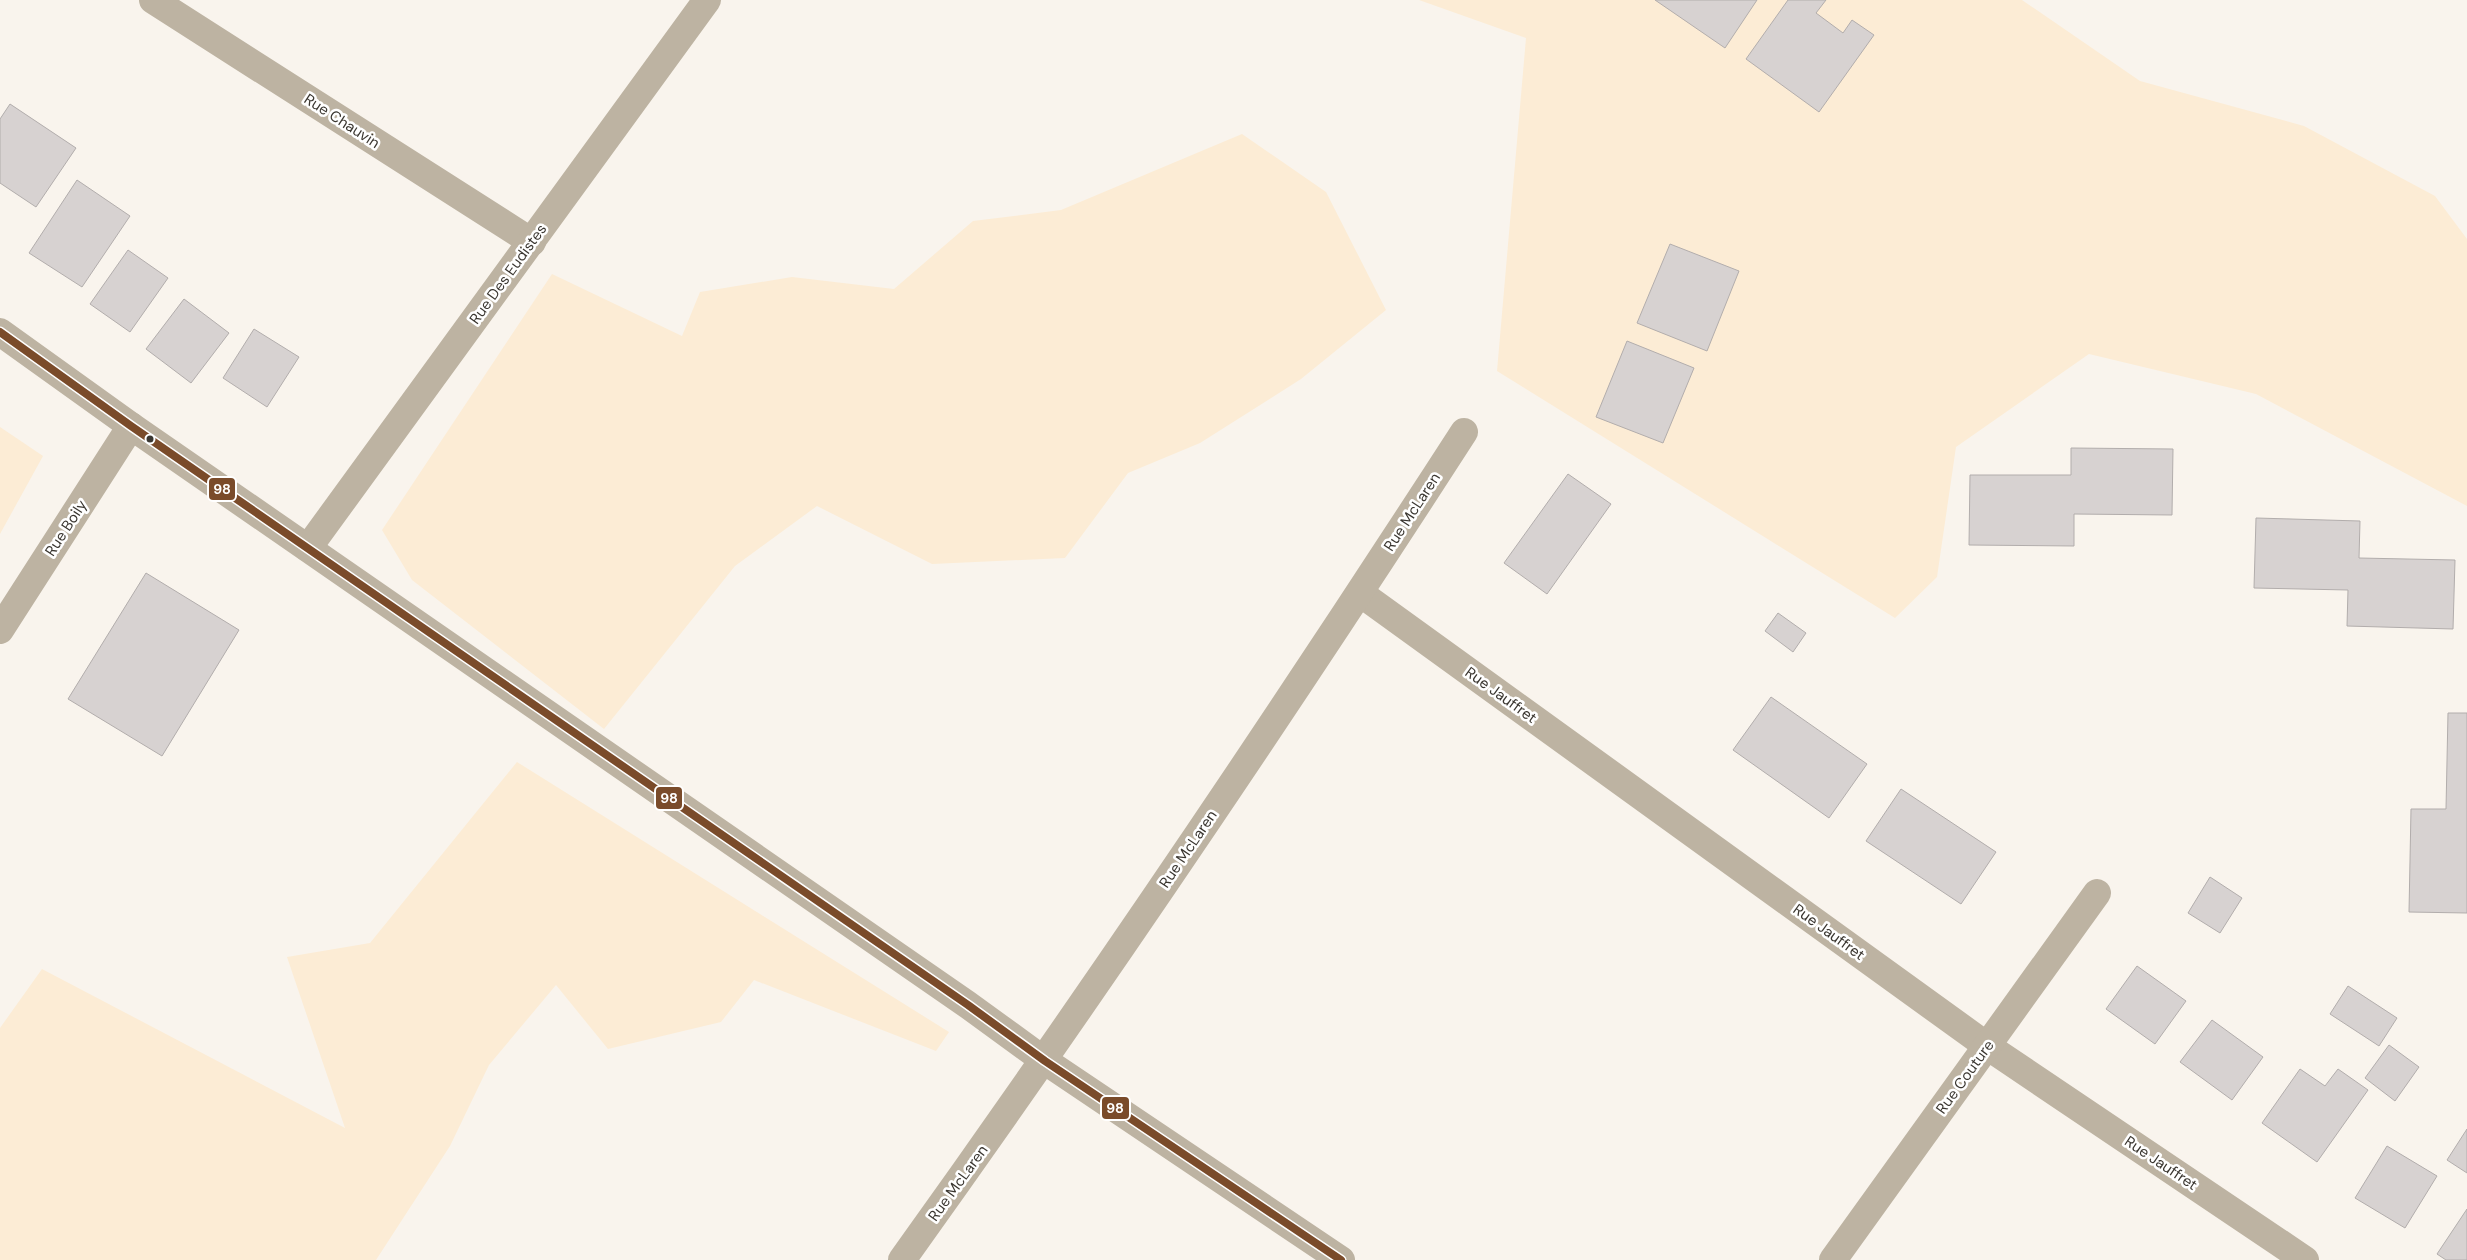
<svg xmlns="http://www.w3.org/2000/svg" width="2467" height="1260" viewBox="0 0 2467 1260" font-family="'DM Sans',sans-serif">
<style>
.green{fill:#fcecd5}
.building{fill:#d7d2d1;stroke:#b2adac}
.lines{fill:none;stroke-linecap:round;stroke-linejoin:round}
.minor{stroke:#bdb3a2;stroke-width:28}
.bus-1-casing{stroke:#fff;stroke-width:11}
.bus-1{stroke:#7a4b2a;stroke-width:8}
.bus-dot{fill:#3a3630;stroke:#fff;stroke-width:2}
.labels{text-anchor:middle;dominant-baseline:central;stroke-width:5;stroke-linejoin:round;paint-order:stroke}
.street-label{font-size:15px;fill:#3a3630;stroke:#fff}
.line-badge{stroke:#fff;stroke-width:2}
.badge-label{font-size:14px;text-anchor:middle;font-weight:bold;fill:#fff}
</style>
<rect width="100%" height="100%" fill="#f9f4ed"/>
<g class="green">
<path d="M1419,0h603l118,81 164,45 131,70 32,43v267l-211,-112 -167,-40 -133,93 -19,130 -42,41 -398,-247 29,-333z"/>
<path d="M1242,134l84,58 60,118 -85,69 -101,64 -72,30 -63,85 -133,6 -115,-58 -82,60 -131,163 -192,-149 -30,-50 170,-256 130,62 18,-44 92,-15 102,12 79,-68 88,-11z"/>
<path d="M0,427l43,29 -43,78z"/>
<path d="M517,762l432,270 -13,19 -182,-71 -33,42 -113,27 -52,-64 -67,80 -39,81 -74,114h-376v-232l42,-59 303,159 -58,-171 83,-14z"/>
</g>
<g class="building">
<path d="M1655,0h102l-32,48z"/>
<path d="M1788,0h38l-10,13 27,20 9,-13 22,15 -55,77 -73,-53z"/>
<path d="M10,104l66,44 -40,59 -36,-24v-64z"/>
<path d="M77,180l53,36 -48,71 -53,-34z"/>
<path d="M1670,244l69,27 -32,80 -70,-28z"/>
<path d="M128,250l40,28 -38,54 -40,-28z"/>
<path d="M184,299l45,34 -38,50 -45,-34z"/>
<path d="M254,329l45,28 -32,50 -44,-29z"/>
<path d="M1627,341l67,27 -31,75 -67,-26z"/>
<path d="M2071,448l102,1 -1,66 -98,-1v32l-105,-1 1,-70h101z"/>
<path d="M1568,474l43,30 -64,90 -43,-31z"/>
<path d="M2256,518l104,3 -1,37 96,2 -2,69 -106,-3 1,-36 -94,-2z"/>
<path d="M146,573l93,57 -77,126 -94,-57z"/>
<path d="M1778,613l28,20 -13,19 -28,-21z"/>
<path d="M1771,697l96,67 -38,54 -96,-68z"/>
<path d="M2448,713h19v200l-58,-1 2,-103h35z"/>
<path d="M1901,789l95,63 -35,52 -95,-63z"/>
<path d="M2210,877l32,21 -22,35 -32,-20z"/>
<path d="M2137,966l49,35 -31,43 -49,-35z"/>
<path d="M2348,986l49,32 -18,28 -49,-32z"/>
<path d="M2212,1020l51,37 -31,43 -52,-38z"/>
<path d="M2389,1045l30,22 -24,34 -30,-23z"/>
<path d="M2300,1069l25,17 13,-17 30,21 -51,72 -55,-39z"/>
<path d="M2467,1129v44l-20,-13z"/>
<path d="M2387,1146l50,30 -32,52 -50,-30z"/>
<path d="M2467,1209v51h-21l-9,-6z"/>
</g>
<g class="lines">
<g class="minor">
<path d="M153,0l379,242"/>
<path d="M0,332l131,94 837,579 77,56 296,199"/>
<path d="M308,548l399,-548"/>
<path d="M1360,593l627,453 318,214"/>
<path d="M0,630l131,-204"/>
<path d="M902,1260c194,-271 381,-548 562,-828"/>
<path d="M1833,1260l264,-367"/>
</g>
<g class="bus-1-casing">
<path id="bus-1" d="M0,332l131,94 837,579 77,56 296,199"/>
</g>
<use href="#bus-1" class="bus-1"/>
</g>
<circle class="bus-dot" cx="150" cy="439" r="4.5"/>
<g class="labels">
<g class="street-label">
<text transform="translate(342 121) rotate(33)">Rue Chauvin</text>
<text transform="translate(508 274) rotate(-54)">Rue Des Eudistes</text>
<text transform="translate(1412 512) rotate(-57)">Rue McLaren</text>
<text transform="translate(66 528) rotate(-57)">Rue Boily</text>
<text transform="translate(1501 695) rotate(36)">Rue Jauffret</text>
<text transform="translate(1188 849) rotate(-56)">Rue McLaren</text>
<text transform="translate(1829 932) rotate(36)">Rue Jauffret</text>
<text transform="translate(1965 1077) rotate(-54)">Rue Couture</text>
<text transform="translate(2161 1163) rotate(34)">Rue Jauffret</text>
<text transform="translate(958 1183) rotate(-54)">Rue McLaren</text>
</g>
</g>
<g class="line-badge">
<rect x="208" y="477" width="28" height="24" rx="5" fill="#7a4b2a"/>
<rect x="655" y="786" width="28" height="24" rx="5" fill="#7a4b2a"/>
<rect x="1101" y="1096" width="29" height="24" rx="5" fill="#7a4b2a"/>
</g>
<g class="badge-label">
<text x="222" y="494">98</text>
<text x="669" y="803">98</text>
<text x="1115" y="1113">98</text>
</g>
</svg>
